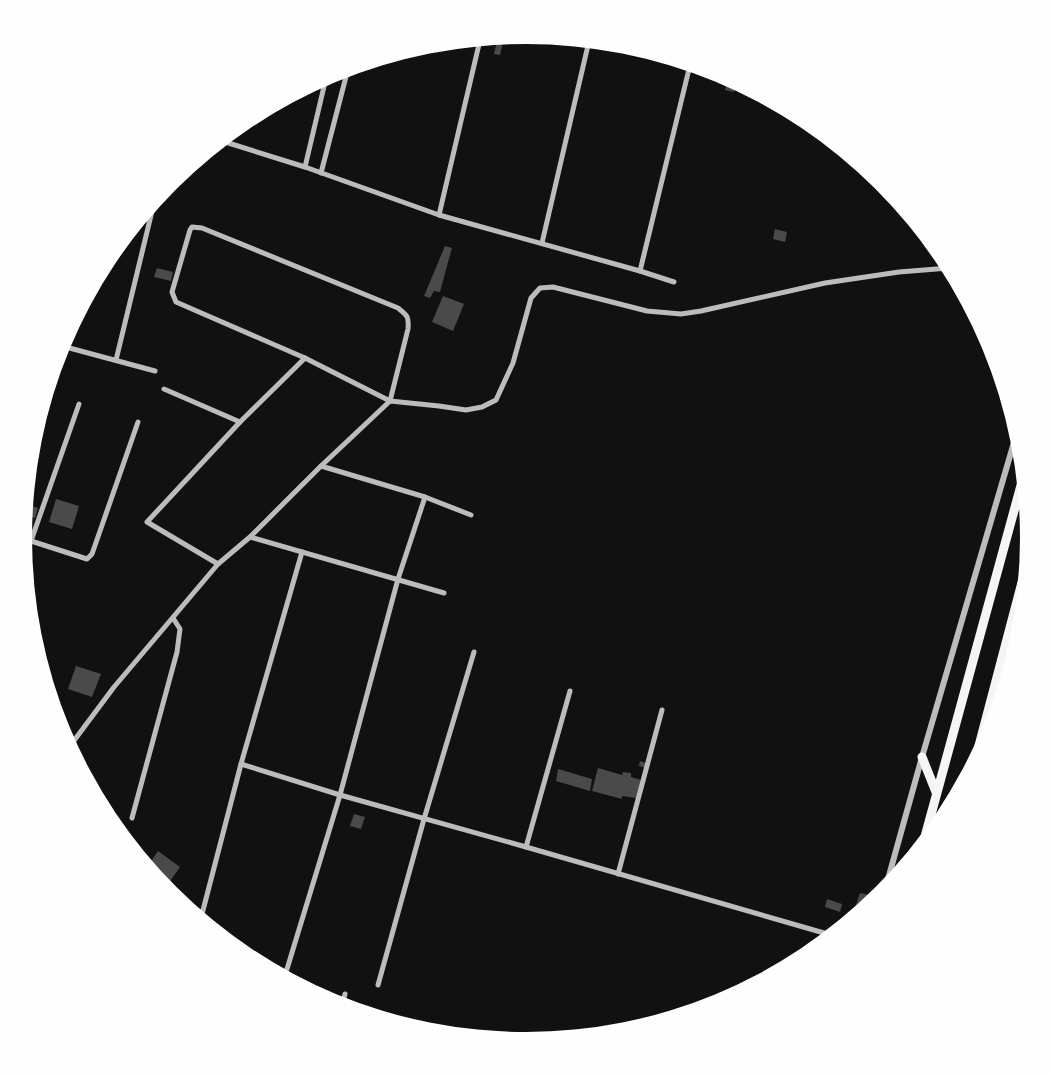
<svg xmlns="http://www.w3.org/2000/svg" width="1053" height="1076" viewBox="0 0 1053 1076" font-family="'Open Sans',sans-serif">
<style>
.building{fill:#4a4a4a}
.lines{fill:none;stroke-linecap:round;stroke-linejoin:round}
.minor{stroke:#bcbcbc;stroke-width:5}
.tertiary{stroke:#bcbcbc;stroke-width:6}
.trunk{stroke:#f5f5f5;stroke-width:9}
</style>
<rect width="100%" height="100%" fill="#111"/>
<g class="building">
<path d="M497,41l6,1 -3,13 -6,-1z"/>
<path d="M727,81l10,2 -3,9 -9,-2z"/>
<path d="M775,229l12,3 -2,10 -12,-3z"/>
<path d="M445,246l7,2 -2,7 -10,37 -6,-1 -4,7 -6,-2z"/>
<path d="M157,268l16,4 -2,9 -17,-4z"/>
<path d="M443,296l21,8 -11,27 -21,-9z"/>
<path d="M56,499l23,7 -7,23 -23,-7z"/>
<path d="M32,506l6,2 -3,10 -6,-2z"/>
<path d="M76,666l25,8 -9,23 -24,-8z"/>
<path d="M640,761l6,2 -1,5 -6,-2z"/>
<path d="M598,768l24,7 1,-3 8,1v4l10,3 -5,18 -14,-2v3l-30,-8z"/>
<path d="M558,769l34,10 -2,12 -34,-10z"/>
<path d="M354,814l11,3 -4,12 -11,-3z"/>
<path d="M158,851l22,16 -14,20 -18,-21z"/>
<path d="M860,893l10,2 -4,11 -15,13z"/>
<path d="M827,899l15,5 -2,8 -15,-5z"/>
</g>
<g class="lines">
<g class="minor">
<path d="M222,141l83,26 134,48 201,56 34,11"/>
<path d="M305,167l21,-89"/>
<path d="M321,173l27,-104"/>
<path d="M439,215l41,-175"/>
<path d="M192,227l10,1 196,80c10,8 11,9 10,21l-18,72 -85,-43 -129,-56 -4,-10 18,-62z"/>
<path d="M542,243l47,-202"/>
<path d="M640,271l50,-206"/>
<path d="M62,346l93,25"/>
<path d="M116,360l38,-157"/>
<path d="M164,389l76,33"/>
<path d="M321,466l104,31 46,18"/>
<path d="M24,537l7,4 56,18 5,-5 46,-132"/>
<path d="M250,537l194,56"/>
<path d="M31,541l48,-137"/>
<path d="M218,564l-71,-42 93,-100 65,-64"/>
<path d="M70,746l44,-59 104,-123 32,-27 71,-71 69,-65 49,5 27,4 16,-3 14,-7 17,-37 18,-65 9,-10 13,-1 94,24 34,3 20,-3 124,-28 74,-11 50,-4"/>
<path d="M241,764l99,31 186,52 305,88"/>
<path d="M132,818l45,-166 3,-23 -7,-11"/>
<path d="M117,827l3,4"/>
<path d="M526,847l44,-156"/>
<path d="M618,874l44,-164"/>
<path d="M201,918l40,-154 61,-212"/>
<path d="M287,969l53,-174 58,-216 27,-82"/>
<path d="M378,985l46,-166 50,-167"/>
<path d="M342,1005l3,-11"/>
</g>
<path class="tertiary" d="M885,890l37,-133 95,-325"/>
<g class="trunk">
<path d="M922,757l14,35"/>
<path d="M975,761l51,-194"/>
<path d="M923,844l100,-366"/>
</g>
</g>
<path d="M0 0H1053V1076H0ZM32 538a494 494 0 1 1 988 0a494 494 0 1 1-988 0Z" fill="#fefefe" fill-rule="evenodd"/>
</svg>
